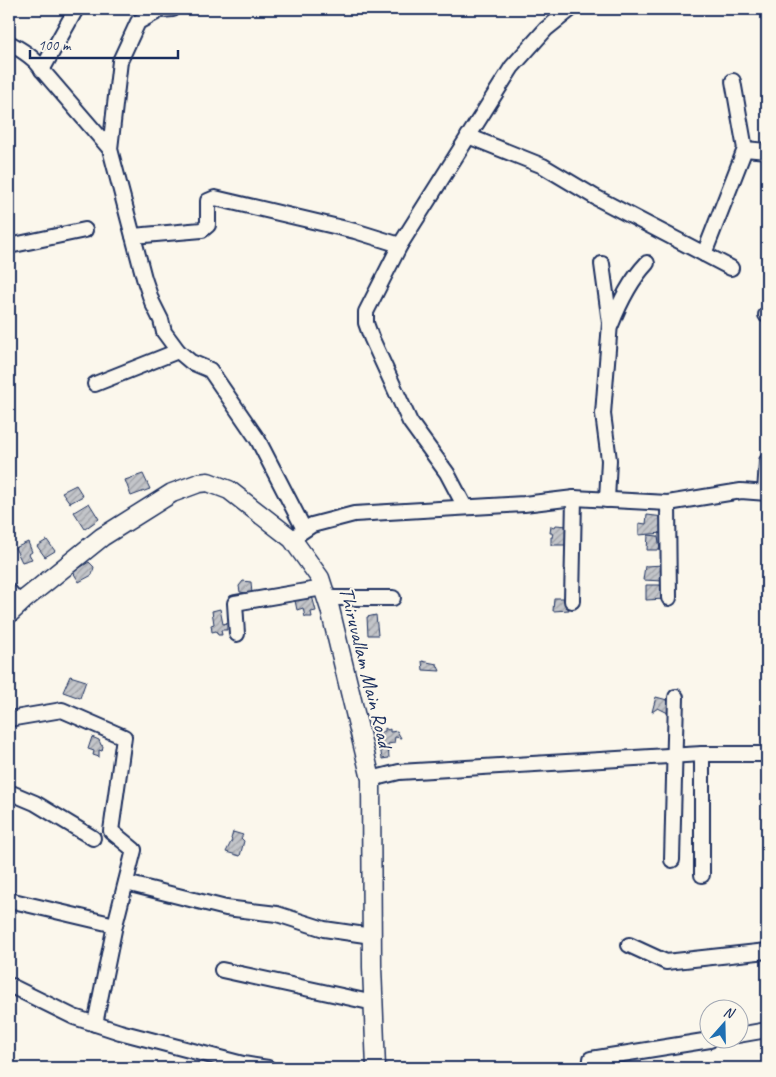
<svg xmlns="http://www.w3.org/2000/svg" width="776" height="1077" viewBox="0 0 776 1077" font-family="Caveat,sans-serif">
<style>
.building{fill:url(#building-hatch);stroke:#1b2f5e}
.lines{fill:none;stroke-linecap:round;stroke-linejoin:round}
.minor-casing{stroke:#1b2f5e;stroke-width:18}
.major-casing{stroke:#1b2f5e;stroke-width:21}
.minor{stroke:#fbf7ec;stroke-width:14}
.major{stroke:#fbf7ec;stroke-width:18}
.labels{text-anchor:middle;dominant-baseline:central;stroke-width:4;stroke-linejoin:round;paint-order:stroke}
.street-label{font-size:21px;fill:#1b2f5e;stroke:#fbf7ec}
</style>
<defs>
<pattern id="building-hatch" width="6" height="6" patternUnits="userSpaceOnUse" patternTransform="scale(1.25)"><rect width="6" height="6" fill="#c3c5c9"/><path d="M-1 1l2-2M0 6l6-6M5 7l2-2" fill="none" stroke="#9ea0a6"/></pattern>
</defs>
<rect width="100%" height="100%" fill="#fbf7ec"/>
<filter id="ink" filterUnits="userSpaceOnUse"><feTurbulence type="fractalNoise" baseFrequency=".02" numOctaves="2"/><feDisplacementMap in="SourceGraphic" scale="10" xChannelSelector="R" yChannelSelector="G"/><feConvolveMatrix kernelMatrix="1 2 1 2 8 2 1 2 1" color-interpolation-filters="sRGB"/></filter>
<g filter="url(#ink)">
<g class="building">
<path d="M143,474l7,15 -19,7 -6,-16z"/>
<path d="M76,485l7,11 -13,7 -8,-11z"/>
<path d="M89,503l10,16 -14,10 -11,-17z"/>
<path d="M647,515l17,2 -1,16 -24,2v-12l7,1z"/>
<path d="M556,525l12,1v19h-17v-8h2l-1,-4h-2l1,-7 4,1z"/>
<path d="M648,535l10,1 2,14h-13z"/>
<path d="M47,540l8,11 -10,6 -8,-11z"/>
<path d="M28,542l4,10 -3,2 3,5 -10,3 -7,-14z"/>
<path d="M89,562l5,5 -2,8 -13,7 -6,-10z"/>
<path d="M664,565l-1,16 -20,-1 2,-14z"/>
<path d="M243,581l8,1 1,12 -12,-2 -1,-6z"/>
<path d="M646,585h19l1,14 -20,1z"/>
<path d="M311,592l5,19 -5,1 1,5h-7l-2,-9 -6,2 -3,-14z"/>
<path d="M554,598h13l2,12 -16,1z"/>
<path d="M220,609l3,15 4,-1v7h-6l1,5h-4l-2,-4 -4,1 -1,-7 3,-1 -2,-13z"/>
<path d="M376,615l2,20h-10l-1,-18z"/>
<path d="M422,661l15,3 3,7 -17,-1z"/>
<path d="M70,676l16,5 -6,17 -17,-6z"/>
<path d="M656,697l15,4 -3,12 -10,-5 -6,4z"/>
<path d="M385,728l3,2 2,-1v3l7,-1 4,7 -6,-1 -1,6 -6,1 1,14 -7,1 -4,-26 7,-2z"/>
<path d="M92,737l7,3 2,5 2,1 -1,5 -3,-1v7l-6,-2 1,-4 -6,-2z"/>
<path d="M233,832l10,3 -2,3 3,3 -4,15 -14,-4 6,-12 -1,-1z"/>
</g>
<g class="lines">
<g class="minor-casing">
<g id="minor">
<path d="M173,9l-13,1 -22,12 -18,39 -10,88 34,129 8,24 9,18 3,12 14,19 13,11 19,8 48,70 46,89"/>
<path d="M9,43c11,6 27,15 33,27l68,79"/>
<path d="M42,70l34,-61"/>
<path d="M733,81l12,68"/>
<path d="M468,136l75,30 52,31 136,71"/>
<path d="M133,236l69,-6 6,-5v-24l7,-3 140,33 45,14"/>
<path d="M9,246l76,-16"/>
<path d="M704,254l41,-105 22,2"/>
<path d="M602,264l8,59 -7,91 6,46 -2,40"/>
<path d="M766,315h1"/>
<path d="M611,325c9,-23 19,-44 36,-62"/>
<path d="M95,384l83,-33"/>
<path d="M765,493l2,-32"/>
<path d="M668,503l1,95"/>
<path d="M465,507l-18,-34 -37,-51 -39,-85 -5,-14v-11l34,-67 112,-178 34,-38 25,-20"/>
<path d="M297,535l15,-10 42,-11 170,-10 50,-6 94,5 73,-12 26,2"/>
<path d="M9,591l11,13"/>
<path d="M326,598h67"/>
<path d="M572,601l2,-103"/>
<path d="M237,634l-2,-31 88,-15"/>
<path d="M9,719l53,-9 62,27 -13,94 23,19 -19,75 -20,99"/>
<path d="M371,779l28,-7 303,-18h65"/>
<path d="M9,792l26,11 58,35"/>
<path d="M672,860l4,-163"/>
<path d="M702,875v-121"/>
<path d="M126,883l100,25 51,6 47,15 48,7"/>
<path d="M9,900l106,25"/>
<path d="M629,945l37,17 101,-11"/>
<path d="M222,970l152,33"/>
<path d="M9,985l65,32 46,15 123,32 25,4"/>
<path d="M738,1035l29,-5"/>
<path d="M590,1068l1,-9 119,-19"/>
</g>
</g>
<g class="major-casing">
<path id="major" d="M9,614l16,-15 77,-62 70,-44 27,-10 9,-1 21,8 63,49 28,39 10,31 41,170 1,188 4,101"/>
</g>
<use href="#minor" class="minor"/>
<use href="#major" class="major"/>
</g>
</g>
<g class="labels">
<g class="street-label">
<text transform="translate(366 667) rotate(76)">Thiruvallam Main Road</text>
</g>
</g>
<rect width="776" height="1077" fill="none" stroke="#fbf7ec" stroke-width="30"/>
<rect x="15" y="15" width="746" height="1047" fill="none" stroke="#1b2f5e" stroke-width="2" filter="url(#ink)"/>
<g transform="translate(724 1024) rotate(20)"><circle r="24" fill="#fbf7ec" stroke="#a1a7b3"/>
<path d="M0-4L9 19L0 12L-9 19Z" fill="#1f6fb2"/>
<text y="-8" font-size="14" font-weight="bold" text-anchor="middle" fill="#1b2f5e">N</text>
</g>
<path d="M30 50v8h148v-8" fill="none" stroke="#1b2f5e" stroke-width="2.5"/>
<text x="38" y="50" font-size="15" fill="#1b2f5e" stroke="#fbf7ec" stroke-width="4" paint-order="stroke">100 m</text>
</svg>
